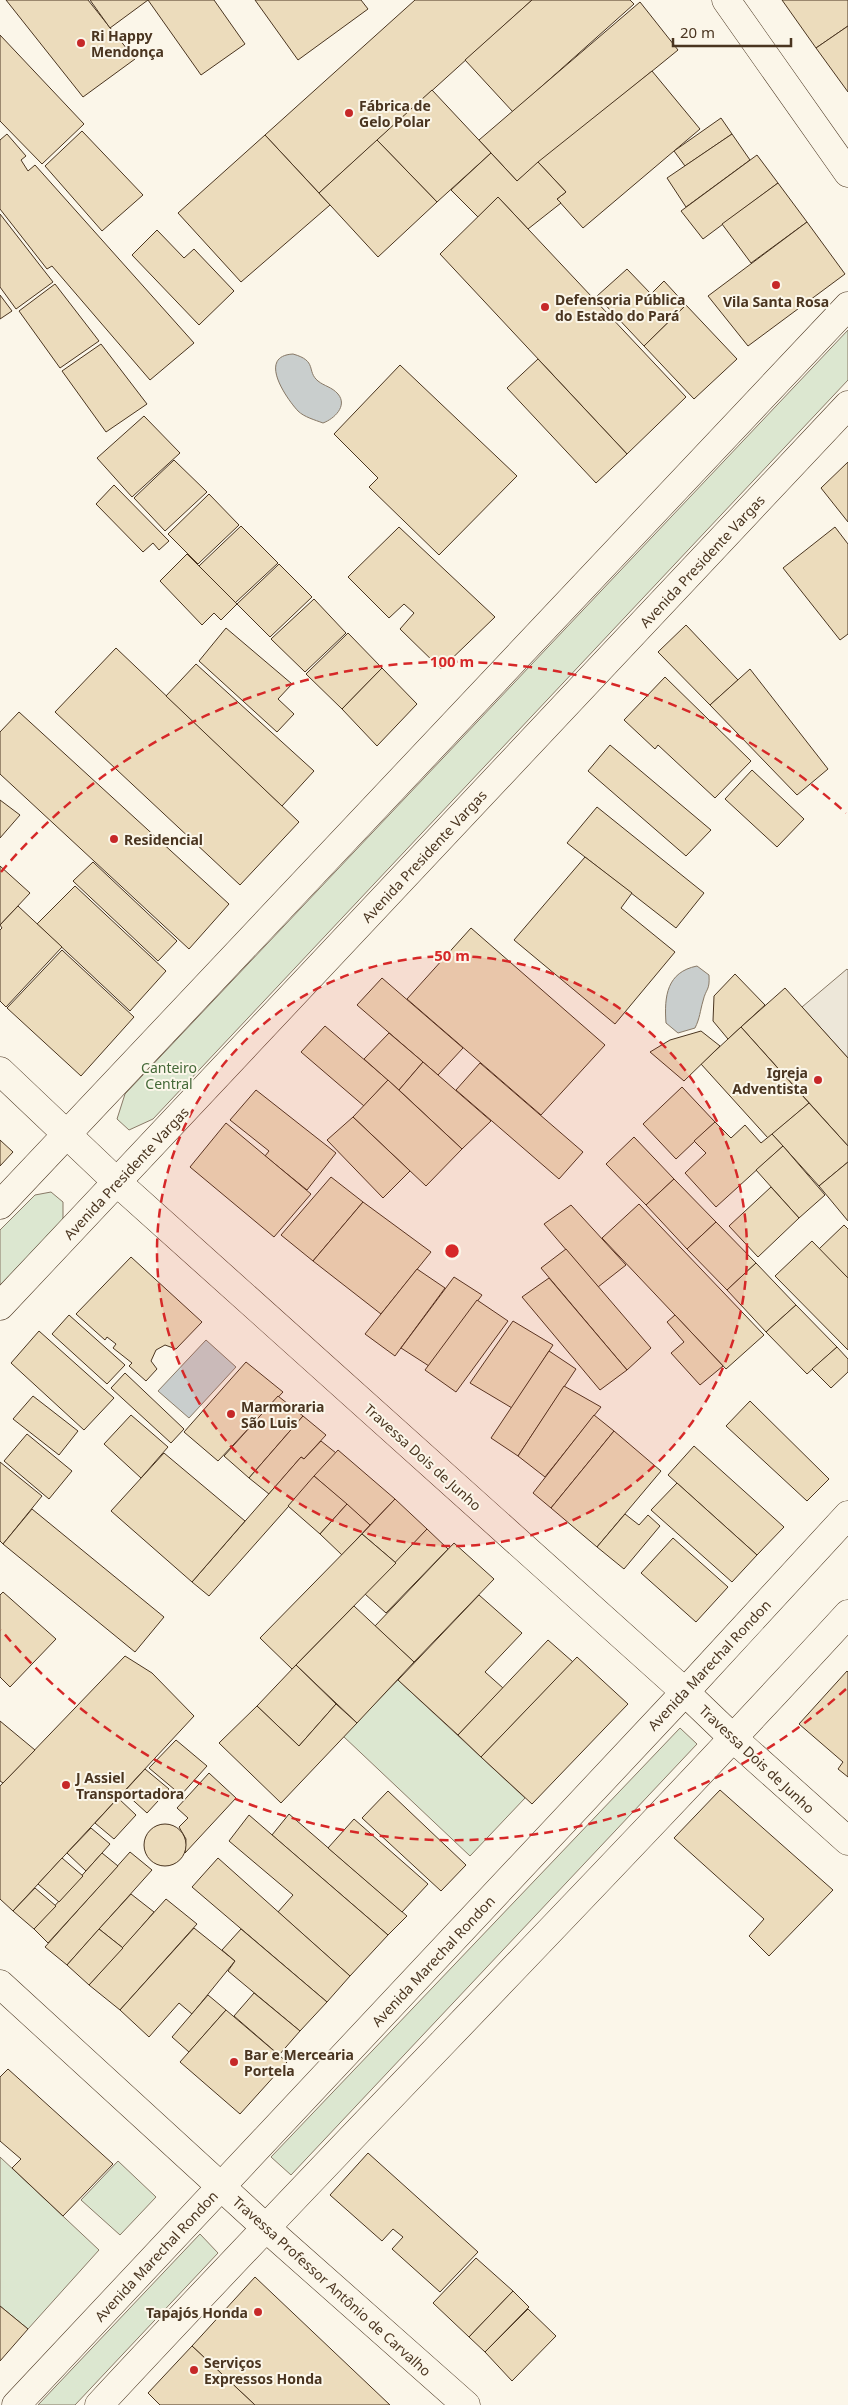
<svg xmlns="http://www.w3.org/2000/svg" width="848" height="2405" viewBox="0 0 848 2405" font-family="'Noto Sans',sans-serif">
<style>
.green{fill:#dce7d0;stroke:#887966}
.parking{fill:#ede7d9;stroke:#887966}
.water{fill:#c9cecd;stroke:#887966}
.building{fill:#ecdcbc;stroke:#4a3520}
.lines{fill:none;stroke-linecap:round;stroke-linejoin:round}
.minor-casing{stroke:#4a3520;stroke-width:29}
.minor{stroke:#fbf6e9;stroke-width:28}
.ring{fill:none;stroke:#d62828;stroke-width:2.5;stroke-dasharray:9 6}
.poi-dot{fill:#c62828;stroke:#fbf6e9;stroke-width:2}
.labels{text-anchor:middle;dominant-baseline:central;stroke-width:4;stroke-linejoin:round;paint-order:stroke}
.poi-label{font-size:14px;font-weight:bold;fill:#4a3520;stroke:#fbf6e9;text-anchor:start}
.street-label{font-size:14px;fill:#4a3520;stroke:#fbf6e9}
.park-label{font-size:14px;fill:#436837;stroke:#fbf6e9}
.centre{fill:#d62828;stroke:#fbf6e9;stroke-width:2.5}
.ring-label{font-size:15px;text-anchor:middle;font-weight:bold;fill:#d62828;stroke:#fbf6e9;stroke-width:4;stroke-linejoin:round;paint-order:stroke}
</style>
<rect width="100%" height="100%" fill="#fbf6e9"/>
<g class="green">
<path d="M848,330v50l-695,739 -24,11 -12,-11 8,-25z"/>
<path d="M51,1192l12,10v19l-63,64v-55l35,-35z"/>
<path d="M398,1680l127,118 -55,58 -127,-120z"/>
<path d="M680,1728l17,16 -406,431 -20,-18z"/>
<path d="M0,2157l99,93 -71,79 -28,-23z"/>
<path d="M118,2161l38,36 -36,38 -39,-35z"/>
<path d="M200,2234l18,19 -143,152h-37z"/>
</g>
<path class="parking" d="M847,969l1,1v88l-46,-51z"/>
<g class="water">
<path d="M293,354c25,7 13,17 25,27 6,5 14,6 20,13 10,12 -4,25 -15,29 -8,-3 -19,-6 -25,-12 -12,-13 -41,-55 -5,-57z"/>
<path d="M697,966l12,9c1,16 -3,13 -6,26 -3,10 -3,17 -8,27l-17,5 -12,-10c-2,-27 1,-51 31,-57z"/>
<path d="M206,1340l30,27 -47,51 -31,-27z"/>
</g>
<g class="building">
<path d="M6,0h82l47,59 -52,38z"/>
<path d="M90,0h58l-38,28z"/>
<path d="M148,0h66l31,44 -44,31z"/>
<path d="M255,0h106l7,9 -70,51z"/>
<path d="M415,0h117l-213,193 -54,-58z"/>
<path d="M532,0h98l4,4 -121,108 -48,-52z"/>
<path d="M782,0h66v26l-32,22z"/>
<path d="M640,2l38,48 -161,131 -38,-41z"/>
<path d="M848,26v66l-32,-44z"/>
<path d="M0,35l84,89 -42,40 -42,-43z"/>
<path d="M652,71l48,58 -117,99 -26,-29 9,-7 -28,-30z"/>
<path d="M432,90l59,63 -54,49 -60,-62z"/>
<path d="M721,118l11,16 -47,32 -11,-15z"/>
<path d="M82,131l61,64 -41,36 -57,-65z"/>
<path d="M7,134l19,22 -5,4 7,11 7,-6 159,178 -44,37 -98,-114 -5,3 -47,-60v-69z"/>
<path d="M732,134l18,26 -64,47 -19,-29z"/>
<path d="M265,135l65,70 -89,77 -63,-69z"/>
<path d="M377,140l60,62 -59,55 -59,-64z"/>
<path d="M491,153l26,28 21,-19 28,30 -9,7 4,4 -33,26 -30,-32 -20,20 -27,-27z"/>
<path d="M757,155l21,28 -75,56 -22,-28z"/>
<path d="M778,183l29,39 -56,41 -29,-39z"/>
<path d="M498,197l188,200 -59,57 -187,-200z"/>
<path d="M0,214l53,68 -37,27 -16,-22z"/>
<path d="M807,222l38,52 -97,72 -40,-50z"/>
<path d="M157,230l27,28 10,-9 40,42 -35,34 -67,-70z"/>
<path d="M627,269l24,25 13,-13 22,24 -42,41 -47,-50z"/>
<path d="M55,284l44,57 -39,27 -41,-57z"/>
<path d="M0,295l12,16 -12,8z"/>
<path d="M686,305l51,54 -43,40 -50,-53z"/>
<path d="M101,344l46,60 -41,28 -44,-61z"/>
<path d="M538,359l89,95 -31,29 -89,-95z"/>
<path d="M400,365l117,111 -78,79 -70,-68 9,-9 -44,-44z"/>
<path d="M144,416l36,37 -48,44 -35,-39z"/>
<path d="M174,460l33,32 -42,39 -31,-33z"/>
<path d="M848,462v60l-27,-34z"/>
<path d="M114,485l55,56 -10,9 -6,-7 -10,9 -47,-48z"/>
<path d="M209,494l30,31 -41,39 -30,-30z"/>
<path d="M241,526l37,37 -43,40 -36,-37z"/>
<path d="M399,527l96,90 -54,52 -41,-40 14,-16 -10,-9 -15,14 -41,-41z"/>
<path d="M835,527l13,17v90l-8,6 -57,-72z"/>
<path d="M187,554l50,50 -16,16 -7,-7 -12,12 -42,-44z"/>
<path d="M279,564l33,33 -42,40 -33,-33z"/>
<path d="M314,599l32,34 -41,39 -34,-33z"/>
<path d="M686,625l52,55 -28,25 -52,-53z"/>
<path d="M226,628l66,56 -14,15 16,15 -17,18 -78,-71z"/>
<path d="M348,633l34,35 -40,41 -36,-35z"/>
<path d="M116,648l183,174 -59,63 -185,-173z"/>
<path d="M196,664l118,107 -32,35 -116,-110z"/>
<path d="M382,668l35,36 -40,42 -35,-37z"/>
<path d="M750,669l78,100 -31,26 -87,-90z"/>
<path d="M665,677l86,84 -36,37 -57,-53 -3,4 -31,-29z"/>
<path d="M19,712l210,192 -40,45 -189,-175v-42z"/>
<path d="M610,745l101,85 -25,26 -98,-85z"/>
<path d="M752,770l52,49 -27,28 -52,-48z"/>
<path d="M0,800l20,15 -20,23z"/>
<path d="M597,807l107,86 -28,35 -109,-85z"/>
<path d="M585,857l47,36 -11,15 54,44 -60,72 -101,-84z"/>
<path d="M93,862l84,79 -19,20 -85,-80z"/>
<path d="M0,866l30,27 -30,32z"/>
<path d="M75,886l91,85 -36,40 -93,-87z"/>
<path d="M18,906l44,41 -56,60 -6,-6v-71l2,-2 -2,-3z"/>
<path d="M471,928l134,117 -64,70 -134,-116z"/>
<path d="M62,950l72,67 -53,59 -74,-68z"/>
<path d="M735,974l30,31 -37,34 -15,-18 1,-25z"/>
<path d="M382,978l81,70 -25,27 -81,-70z"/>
<path d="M785,988l63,70v88l-107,-119z"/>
<path d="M325,1026l63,54 -24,26 -63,-54z"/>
<path d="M741,1027l68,76 -41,35 -67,-74z"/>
<path d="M701,1031l19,15 -36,35 -34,-29 20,-12z"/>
<path d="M389,1033l34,29 -24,28 -35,-31z"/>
<path d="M423,1062l68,59 -29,28 -63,-59z"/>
<path d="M480,1063l103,89 -24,27 -103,-89z"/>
<path d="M388,1080l74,69 -36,37 -73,-69z"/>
<path d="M682,1087l33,35 -39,37 -33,-35z"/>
<path d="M256,1090l80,63 -29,37 -42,-34 4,-5 -39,-31z"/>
<path d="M809,1103l39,43v16l-29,24 -47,-52z"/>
<path d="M353,1117l57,54 -27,27 -56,-58z"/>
<path d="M715,1122l16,16 14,-13 16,18 11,-9 11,12 -67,61 -31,-34 21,-20 -12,-12z"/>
<path d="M226,1123l85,71 -37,43 -84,-70z"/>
<path d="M634,1137l40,42 -28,26 -40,-41z"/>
<path d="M0,1140l13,12 -13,14z"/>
<path d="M783,1146l42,49 -26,23 -43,-48z"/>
<path d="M848,1162v59l-29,-35z"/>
<path d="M331,1177l32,25 -50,59 -32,-26z"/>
<path d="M674,1179l42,43 -29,27 -41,-44z"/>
<path d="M771,1187l28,31 -41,39 -29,-31z"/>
<path d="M363,1202l68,50 -50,62 -68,-53z"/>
<path d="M639,1204l125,131 -38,34 -124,-131z"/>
<path d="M571,1205l55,60 -28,22 -54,-63z"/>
<path d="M716,1222l40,41 -29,27 -40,-41z"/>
<path d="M844,1225l4,4v49l-29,-29z"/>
<path d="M812,1241l36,37v72l-73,-74z"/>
<path d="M566,1249l85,99 -24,22 -86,-102z"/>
<path d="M131,1257l71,65 -26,27 -11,-4 -9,5 -5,11 6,8 -11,12 -17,-15 3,-3 -19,-15 3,-4 -9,-7 -2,3 -29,-26z"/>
<path d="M756,1263l40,42 -30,27 -39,-42z"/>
<path d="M417,1269l28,19 -50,68 -30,-22z"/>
<path d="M454,1277l28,18 -53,71 -28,-18z"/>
<path d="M549,1278l78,92 -27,20 -78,-93z"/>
<path d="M477,1300l31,21 -52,71 -31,-22z"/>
<path d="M796,1305l41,42 -30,27 -41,-42z"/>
<path d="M69,1315l56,50 -18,19 -55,-50z"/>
<path d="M675,1315l48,51 -23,19 -29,-32 13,-11 -17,-20z"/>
<path d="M513,1321l40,24 -41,63 -42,-25z"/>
<path d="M39,1331l75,67 -30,32 -73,-67z"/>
<path d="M837,1347l11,12v13l-17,16 -19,-19z"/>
<path d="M549,1351l27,18 -58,87 -27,-18z"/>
<path d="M246,1362l37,30 -65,69 -34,-29z"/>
<path d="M125,1373l59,56 -13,14 -60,-55z"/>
<path d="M564,1386l37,21 -56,70 -27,-21z"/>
<path d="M33,1396l45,35 -19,24 -46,-36z"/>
<path d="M278,1396l25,20 -54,62 -25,-22z"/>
<path d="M750,1401l79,78 -22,22 -81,-75z"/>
<path d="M131,1415l37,32 -27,31 -37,-34z"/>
<path d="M594,1415l20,16 -63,77 -18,-15z"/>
<path d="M303,1416l23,19 -22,24 -3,-2 -32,37 -20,-16z"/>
<path d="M614,1431l47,40 -64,76 -46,-39z"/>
<path d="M27,1434l45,37 -23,28 -45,-38z"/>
<path d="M321,1441l15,12 -127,143 -17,-14 109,-125 3,2z"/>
<path d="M694,1446l90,81 -27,28 -89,-80z"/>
<path d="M338,1450l57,49 -25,26 -56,-49z"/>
<path d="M164,1453l81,68 -53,61 -81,-71z"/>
<path d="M0,1462l42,34 -39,48 -3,-3z"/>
<path d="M314,1476l33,28 -27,30 -32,-28z"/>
<path d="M677,1483l80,72 -25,27 -81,-72z"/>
<path d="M395,1499l32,30 -31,34 -34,-29z"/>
<path d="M347,1504l23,21 -28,30 -22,-21z"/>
<path d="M32,1509l132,108 -29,35 -132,-108z"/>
<path d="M625,1514l14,11 9,-10 12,11 -36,43 -27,-22z"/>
<path d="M427,1529l21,20 -62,64 -21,-19z"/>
<path d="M362,1534l34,29 -104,106 -32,-31z"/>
<path d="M673,1538l55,49 -32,35 -55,-49z"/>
<path d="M454,1543l40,36 -80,83 -39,-36z"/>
<path d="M3,1592l53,47 -46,48 -10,-10v-82z"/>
<path d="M479,1595l43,38 -37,39 18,16 -45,47 -60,-55z"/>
<path d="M354,1606l60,56 -57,61 -61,-58z"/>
<path d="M548,1640l25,22 -92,95 -23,-22z"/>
<path d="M125,1656l27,17 42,43 -181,195 -13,-12v-113z"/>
<path d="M577,1657l51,47 -96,100 -51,-47z"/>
<path d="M296,1665l40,39 -37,42 -42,-40z"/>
<path d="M847,1671l1,1v105l-10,-8 5,-7 -44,-38z"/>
<path d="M336,1704l21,19 -76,80 -62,-60 38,-37 42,40z"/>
<path d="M0,1721l35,29 -32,33 -3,-2z"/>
<path d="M176,1740l31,26 -26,29 -32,-27z"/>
<path d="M145,1769l24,20 -22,24 -23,-21z"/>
<path d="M209,1773l27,25 -51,55 1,-14 -7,-12 9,-9 -11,-10z"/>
<path d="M720,1790l113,100 -64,66 -20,-20 15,-17 -90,-81z"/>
<path d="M388,1791l78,74 -25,26 -79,-73z"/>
<path d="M118,1798l18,17 -22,24 -19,-16z"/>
<path d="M289,1814l118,102 -19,19 -116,-100z"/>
<path d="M249,1815l139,120 -38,41 -72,-64 15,-17 -64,-54z"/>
<path d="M354,1819l74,65 -26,28 -74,-64z"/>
<circle cx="165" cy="1845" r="21"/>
<path d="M91,1828l19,16 -24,27 -19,-18z"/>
<path d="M130,1852l22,18 -85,95 -22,-18z"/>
<path d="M102,1853l16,13 -70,77 -14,-14z"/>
<path d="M62,1858l21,18 -24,26 -21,-18z"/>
<path d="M218,1858l132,118 -23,26 -135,-115z"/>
<path d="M35,1888l21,18 -22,23 -21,-18z"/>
<path d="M131,1894l23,18 -31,36 -24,-19z"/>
<path d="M166,1899l31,25 -77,86 -31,-25z"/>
<path d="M194,1928l41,33 -43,53 -13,-11 -30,34 -29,-27z"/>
<path d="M99,1929l24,19 -34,37 -22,-20z"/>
<path d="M241,1929l86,73 -27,29 -72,-60 7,-10 -13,-11z"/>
<path d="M254,1993l46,38 -21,24 -45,-39z"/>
<path d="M208,1995l18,15 -37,42 -17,-15z"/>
<path d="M226,2010l61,52 -47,52 -60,-52z"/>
<path d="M8,2069l105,95 -50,52 -51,-48 9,-9 -21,-18v-64z"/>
<path d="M368,2153l110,99 -38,40 -48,-43 11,-12 -10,-8 -11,12 -52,-46z"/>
<path d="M476,2258l37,33 -44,46 -36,-34z"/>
<path d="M255,2277l135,128h-135l-63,-59z"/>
<path d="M513,2291l16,16 -44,45 -16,-15z"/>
<path d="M0,2306l28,23 -28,32z"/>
<path d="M528,2309l28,27 -44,45 -27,-29z"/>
<path d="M192,2346l63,59h-95l-12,-12z"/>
</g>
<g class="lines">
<g class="minor-casing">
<g id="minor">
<path d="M726,0l122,173"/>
<path d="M0,1071l118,112 567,509 49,47 114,102"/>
<path d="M0,1205l848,-899"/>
<path d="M0,1306l848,-901"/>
<path d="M0,1984l265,243 201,178"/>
<path d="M16,2405l669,-713 163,-177"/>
<path d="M99,2405c247,-266 503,-523 749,-791"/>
</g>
</g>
<use href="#minor" class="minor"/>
</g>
<circle cx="452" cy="1251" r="295" fill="#d62828" fill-opacity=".12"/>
<g class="ring">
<circle cx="452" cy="1251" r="295"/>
<path d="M846 1689A589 589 0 0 1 1 1630M1 872A589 589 0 0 1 846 813"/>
</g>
<g class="poi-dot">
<circle cx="81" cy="43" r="5"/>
<circle cx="349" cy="113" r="5"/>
<circle cx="776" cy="285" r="5"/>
<circle cx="545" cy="307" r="5"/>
<circle cx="114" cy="839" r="5"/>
<circle cx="818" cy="1080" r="5"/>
<circle cx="231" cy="1414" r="5"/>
<circle cx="66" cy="1785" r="5"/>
<circle cx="234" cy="2062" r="5"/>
<circle cx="258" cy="2312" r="5"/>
<circle cx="194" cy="2370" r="5"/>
</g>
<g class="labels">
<g class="poi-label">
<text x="91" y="35">Ri Happy<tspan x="91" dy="16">Mendonça</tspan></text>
<text x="359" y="105">Fábrica de<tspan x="359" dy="16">Gelo Polar</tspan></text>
<text x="555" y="299">Defensoria Pública<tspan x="555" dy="16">do Estado do Pará</tspan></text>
<text x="776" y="301" text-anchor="middle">Vila Santa Rosa</text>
<text x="124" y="839">Residencial</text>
<text x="808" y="1072" text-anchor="end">Igreja<tspan x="808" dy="16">Adventista</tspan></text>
<text x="241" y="1406">Marmoraria<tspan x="241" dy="16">São Luis</tspan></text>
<text x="76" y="1777">J Assiel<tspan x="76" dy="16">Transportadora</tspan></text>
<text x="244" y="2054">Bar e Mercearia<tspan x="244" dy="16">Portela</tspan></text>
<text x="248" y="2312" text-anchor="end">Tapajós Honda</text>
<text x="204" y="2362">Serviços<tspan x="204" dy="16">Expressos Honda</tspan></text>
</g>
<g class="street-label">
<text transform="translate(702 561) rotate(-47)">Avenida Presidente Vargas</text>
<text transform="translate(424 856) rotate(-47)">Avenida Presidente Vargas</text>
<text transform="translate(126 1173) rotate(-47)">Avenida Presidente Vargas</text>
<text transform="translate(423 1457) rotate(42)">Travessa Dois de Junho</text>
<text transform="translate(709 1665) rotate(-47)">Avenida Marechal Rondon</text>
<text transform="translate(757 1759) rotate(43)">Travessa Dois de Junho</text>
<text transform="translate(433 1961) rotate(-47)">Avenida Marechal Rondon</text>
<text transform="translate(156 2256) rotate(-47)">Avenida Marechal Rondon</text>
<text transform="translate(332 2286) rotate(42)">Travessa Professor Antônio de Carvalho</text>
</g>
<g class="park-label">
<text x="169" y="1067">Canteiro<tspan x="169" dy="16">Central</tspan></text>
</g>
</g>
<circle cx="452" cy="1251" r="8" class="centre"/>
<g class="ring-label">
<text x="452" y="667">100 m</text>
<text x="452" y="961">50 m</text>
</g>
<path d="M673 38v8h118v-8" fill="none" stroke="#4a3520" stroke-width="2.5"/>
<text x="680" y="38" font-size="15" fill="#4a3520" stroke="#fbf6e9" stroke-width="4" paint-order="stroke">20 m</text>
</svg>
